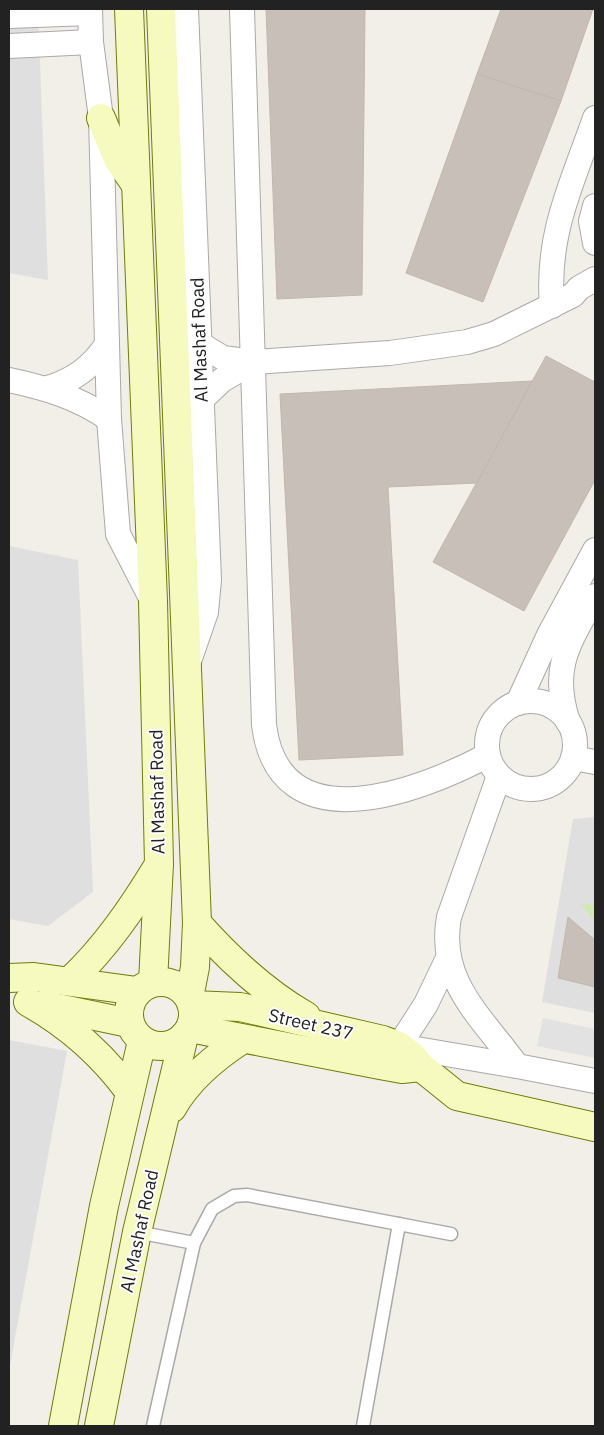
<svg xmlns="http://www.w3.org/2000/svg" width="604" height="1435" viewBox="0 0 604 1435" font-family="'IBM Plex Sans',sans-serif">
<style>
.residential{fill:#e0dfdf}
.grass{fill:#cdebb0}
.parking{fill:#e2e2e2}
.building{fill:#c7bfb8;stroke:#c4b6ab}
.lines{fill:none;stroke-linecap:round;stroke-linejoin:round}
.lane-casing{stroke:#a9a9a9;stroke-width:15}
.street-casing{stroke:#a9a9a9;stroke-width:26}
.secondary-casing{stroke:#707d05;stroke-width:30}
.lane{stroke:#fff;stroke-width:12}
.street{stroke:#fff;stroke-width:24}
.secondary{stroke:#f7fabf;stroke-width:28}
.labels{text-anchor:middle;dominant-baseline:central;stroke-width:4;stroke-linejoin:round;paint-order:stroke}
.street-label{font-size:18px;fill:#222;stroke:#fff}
</style>
<rect width="100%" height="100%" fill="#f2efe9"/>
<g class="residential">
<path d="M9,9h29l10,271 -39,-7z"/>
<path d="M9,546l69,14 15,332 -45,34 -39,-7z"/>
<path d="M595,817v196l-53,-11 31,-183z"/>
<path d="M9,1040l58,11 -58,320z"/>
</g>
<path class="grass" d="M581,904l14,1v17z"/>
<path class="parking" d="M543,1018l52,11v29l-58,-12z"/>
<g class="building">
<path d="M266,9h99l-3,286 -85,4z"/>
<path d="M501,9h92l-32,92 -84,-27z"/>
<path d="M477,74l84,27 -78,201 -77,-29z"/>
<path d="M546,356l49,26v98l-71,131 -91,-49z"/>
<path d="M532,381l-55,102 -89,4 15,268 -104,5 -19,-366z"/>
<path d="M568,917l27,23v47l-37,-9z"/>
</g>
<g class="lines">
<g class="lane-casing">
<g id="lane">
<path d="M137,1232l57,11"/>
<path d="M153,1426l41,-183 18,-34 22,-13 13,-1 204,39"/>
<path d="M363,1426l36,-202"/>
</g>
</g>
<g class="street-casing">
<g id="street">
<path d="M90,9l1,33 10,76 8,301 9,115 34,66"/>
<path d="M186,9l23,571 -3,32 -18,52"/>
<path d="M242,9l22,716c15,120 155,67 224,30"/>
<path d="M9,16l81,-3"/>
<path d="M9,46l82,-4"/>
<path d="M595,206l-4,15 4,22"/>
<path d="M552,306c-6,-72 20,-122 43,-188"/>
<path d="M200,344l23,14 30,4 137,-9 77,-11 27,-8 79,-39 6,-7 16,-9"/>
<path d="M9,380c37,8 68,17 100,39"/>
<path d="M48,388c26,-8 44,-21 59,-44"/>
<path d="M202,399l20,-19 31,-18"/>
<circle cx="531" cy="745" r="44"/>
<path d="M518,703l31,-68 46,-85"/>
<path d="M568,722c-18,-55 1,-79 27,-126"/>
<path d="M573,758l22,4"/>
<path d="M499,776l-50,141c-12,65 34,101 68,149l78,15"/>
<path d="M448,958l-22,46 -27,42 118,20"/>
</g>
</g>
<g class="secondary-casing">
<g id="secondary">
<path d="M129,9l24,592 6,263 -6,118"/>
<path d="M161,9l36,914 -2,44 -6,31"/>
<path d="M101,118l17,41 18,26"/>
<path d="M197,923c32,36 67,69 109,93"/>
<path d="M9,978l25,-1 103,14"/>
<path d="M70,981c36,-34 63,-74 88,-115"/>
<circle cx="161" cy="1014" r="32"/>
<path d="M28,1002c41,23 73,51 101,89"/>
<path d="M43,1005l86,18"/>
<path d="M192,1005l48,2 143,33 16,6 13,10 9,11 36,29 138,31"/>
<path d="M190,1028l190,37 22,4 19,-2"/>
<path d="M172,1108c17,-30 43,-51 71,-69"/>
<path d="M63,1426l41,-220 38,-165"/>
<path d="M99,1426l38,-194 47,-196"/>
</g>
</g>
<use href="#lane" class="lane"/>
<use href="#street" class="street"/>
<use href="#secondary" class="secondary"/>
</g>
<g class="labels">
<g class="street-label">
<text transform="translate(199 340) rotate(-92)">Al Mashaf Road</text>
<text transform="translate(157 792) rotate(-91)">Al Mashaf Road</text>
<text transform="translate(311 1024) rotate(13)">Street 237</text>
<text transform="translate(139 1231) rotate(-78)">Al Mashaf Road</text>
</g>
</g>
<rect width="604" height="1435" fill="none" stroke="#222222" stroke-width="20"/>
</svg>
